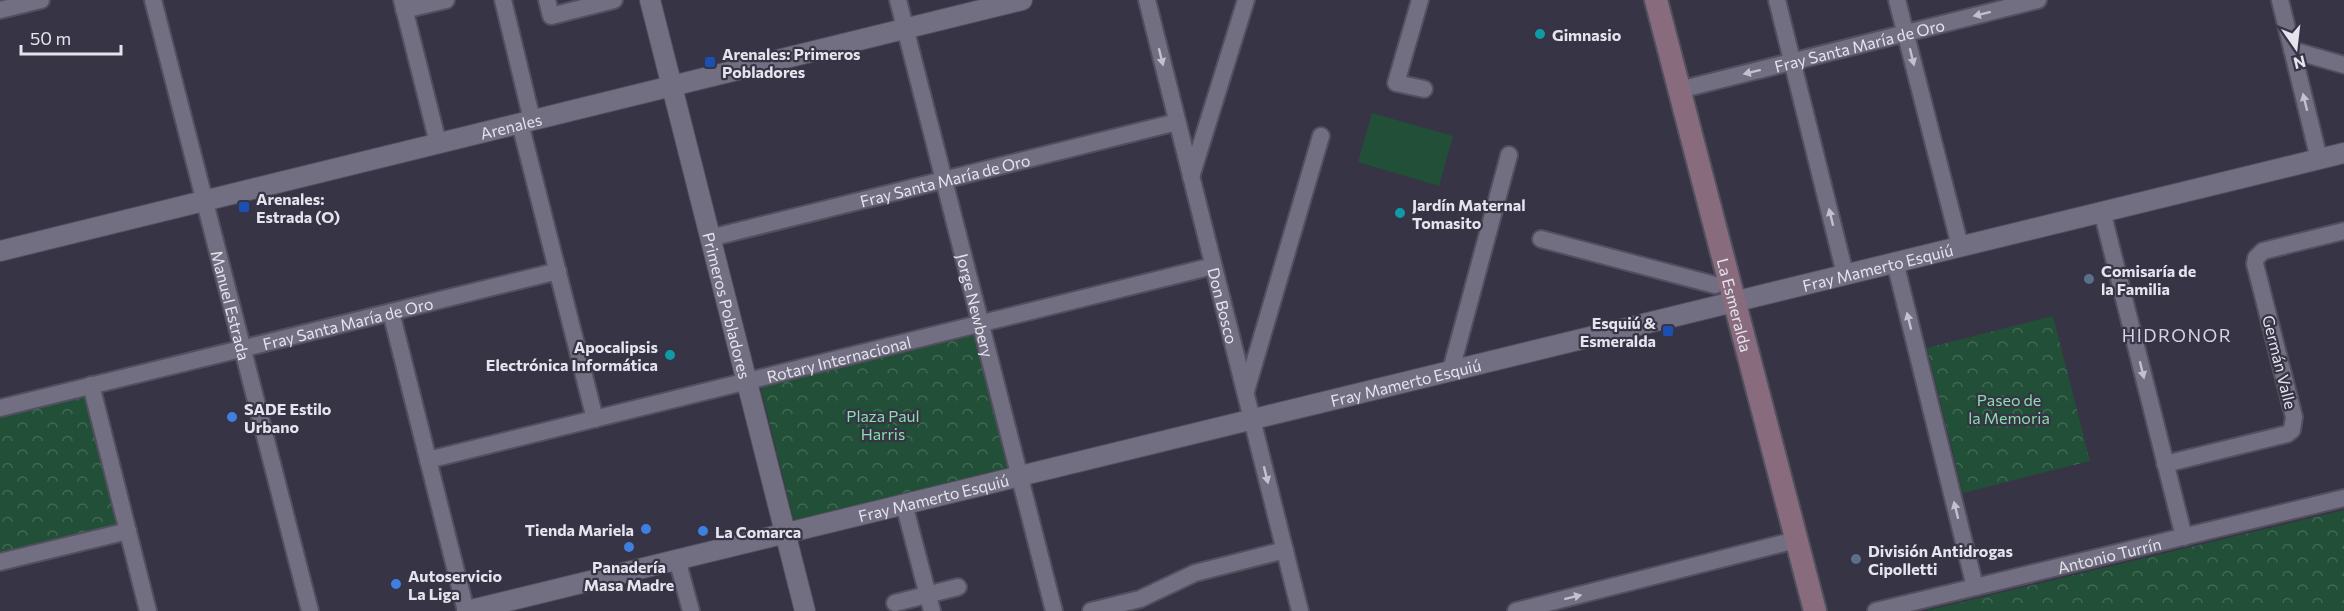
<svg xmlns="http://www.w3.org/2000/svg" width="2344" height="611" viewBox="0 0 2344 611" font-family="Commissioner,sans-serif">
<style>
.grass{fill:#224f37}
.park{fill:url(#park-crowns)}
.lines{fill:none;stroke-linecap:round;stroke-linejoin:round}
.minor-casing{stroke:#52505e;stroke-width:20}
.tertiary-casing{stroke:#52505e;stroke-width:22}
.secondary-casing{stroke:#52505e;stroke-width:26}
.minor{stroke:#726f82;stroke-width:16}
.tertiary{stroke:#726f82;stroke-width:20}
.secondary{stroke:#886c7e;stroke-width:22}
.oneway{fill:#c2c1ce}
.culture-dot{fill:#0f9aa8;stroke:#373445;stroke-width:2}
.transit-dot{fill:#1a4fb4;stroke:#373445;stroke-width:2}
.service-dot{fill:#5c6f8a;stroke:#373445;stroke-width:2}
.shop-dot{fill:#3f7fe0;stroke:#373445;stroke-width:2}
.labels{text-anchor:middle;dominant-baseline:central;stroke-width:4.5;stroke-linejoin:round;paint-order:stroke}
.poi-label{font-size:16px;font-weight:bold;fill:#e5e4ee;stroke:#373445;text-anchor:start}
.street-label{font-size:16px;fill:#e5e4ee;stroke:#373445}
.park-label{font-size:16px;fill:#88deac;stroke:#373445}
.neighbourhood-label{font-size:18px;letter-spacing:1.5px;fill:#d5d2e7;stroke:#373445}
</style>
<defs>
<pattern id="park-crowns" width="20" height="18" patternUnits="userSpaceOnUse" patternTransform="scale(1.5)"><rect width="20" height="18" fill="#224f37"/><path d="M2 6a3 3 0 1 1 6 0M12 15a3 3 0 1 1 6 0" fill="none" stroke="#426854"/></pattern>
</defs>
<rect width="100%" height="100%" fill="#373445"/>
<path class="grass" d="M1372,113l81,23 -14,50 -81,-24z"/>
<g class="park">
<path d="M2053,316l37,145 -127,32 -36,-145z"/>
<path d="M972,328l35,140 -213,53 -35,-140z"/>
<path d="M86,388l34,138 -120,30v-147z"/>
<path d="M2344,510v101h-419z"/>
</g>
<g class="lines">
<g class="minor-casing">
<g id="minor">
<path id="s1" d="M153,0l157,611"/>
<path d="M402,0l36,143"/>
<path d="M503,0l29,120"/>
<path d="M547,0l4,16 63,-16"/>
<path id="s2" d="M898,0l156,611"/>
<path id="s3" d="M1147,0l153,611"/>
<path d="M1420,0l-24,83 28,6"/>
<path d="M1777,0l68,274"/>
<path d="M1897,0l63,246"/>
<path d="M2280,0l39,159"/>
<path d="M0,10l41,-10"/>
<path d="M404,10l42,-10"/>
<path d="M2292,50l52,15"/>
<path id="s4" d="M1679,90l359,-90"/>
<path d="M520,123l75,296"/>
<path d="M1191,177l55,-177"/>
<path d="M2102,211l82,326"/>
<path id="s5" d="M710,238l467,-116"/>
<path d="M1541,239l174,46"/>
<path d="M1895,262l80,325"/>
<path d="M391,312l75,299"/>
<path d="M1451,370l58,-215"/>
<path d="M91,385l57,226"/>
<path d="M1246,391l75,-255"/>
<path id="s6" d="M0,408l558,-137"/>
<path id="s7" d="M428,460l785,-194"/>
<path d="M2165,464l122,-30 5,-4 2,-13 -39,-153 1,-6 7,-7 81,-20"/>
<path d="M904,504l28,107"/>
<path d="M677,559l14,52"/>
<path d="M0,562l128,-31"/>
<path d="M895,603l63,-16"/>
<path d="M1091,611l49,-12 55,-26 90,-23"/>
<path d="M1516,611l280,-71"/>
<path id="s8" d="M1876,611l468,-113"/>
</g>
</g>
<g class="tertiary-casing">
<g id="tertiary">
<path id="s9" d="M650,0l155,611"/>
<path id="s10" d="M0,251l1022,-251"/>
<path id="s11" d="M467,611l1877,-458"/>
</g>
</g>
<g class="secondary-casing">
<g id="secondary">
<path id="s12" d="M1656,0l159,611"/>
</g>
</g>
<use href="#minor" class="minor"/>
<use href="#tertiary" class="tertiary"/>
<use href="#secondary" class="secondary"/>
</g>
<defs><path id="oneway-solid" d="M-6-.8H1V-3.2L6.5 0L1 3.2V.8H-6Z" transform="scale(1.5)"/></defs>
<g class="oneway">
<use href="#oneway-solid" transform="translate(1982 14) rotate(166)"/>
<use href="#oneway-solid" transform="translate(1161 57) rotate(76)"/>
<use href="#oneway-solid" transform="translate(1912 57) rotate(76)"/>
<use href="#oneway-solid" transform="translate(1752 72) rotate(166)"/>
<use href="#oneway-solid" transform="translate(2305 102) rotate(-104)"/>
<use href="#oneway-solid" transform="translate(1831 217) rotate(-104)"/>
<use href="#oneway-solid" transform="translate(1909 321) rotate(-104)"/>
<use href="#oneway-solid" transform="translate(2142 370) rotate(76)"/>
<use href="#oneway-solid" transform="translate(1266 475) rotate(76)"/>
<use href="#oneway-solid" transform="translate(1956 510) rotate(-104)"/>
<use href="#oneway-solid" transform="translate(1573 597) rotate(-14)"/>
</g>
<g class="culture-dot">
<circle cx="1540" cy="34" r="6"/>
<circle cx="1400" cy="213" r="6"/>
<circle cx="670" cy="355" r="6"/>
</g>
<g class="transit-dot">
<rect x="704" y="56" width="12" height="12" rx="3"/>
<rect x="238" y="201" width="12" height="12" rx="3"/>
<rect x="1662" y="325" width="12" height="12" rx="3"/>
</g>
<g class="service-dot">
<circle cx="2089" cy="279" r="6"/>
<circle cx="1856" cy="559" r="6"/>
</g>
<g class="shop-dot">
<circle cx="232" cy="417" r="6"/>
<circle cx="646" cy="529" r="6"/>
<circle cx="703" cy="531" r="6"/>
<circle cx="629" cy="547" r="6"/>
<circle cx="396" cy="584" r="6"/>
</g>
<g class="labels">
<g class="poi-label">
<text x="1552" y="34">Gimnasio</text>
<text x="722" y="53">Arenales: Primeros<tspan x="722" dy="18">Pobladores</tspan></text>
<text x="256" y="198">Arenales:<tspan x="256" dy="18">Estrada (O)</tspan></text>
<text x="1412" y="204">Jardín Maternal<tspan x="1412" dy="18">Tomasito</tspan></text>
<text x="2101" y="270">Comisaría de<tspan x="2101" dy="18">la Familia</tspan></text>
<text x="1656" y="322" text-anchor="end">Esquiú &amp;<tspan x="1656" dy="18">Esmeralda</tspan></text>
<text x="658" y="346" text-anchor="end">Apocalipsis<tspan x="658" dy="18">Electrónica Informática</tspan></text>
<text x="244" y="408">SADE Estilo<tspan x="244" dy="18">Urbano</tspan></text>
<text x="634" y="529" text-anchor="end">Tienda Mariela</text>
<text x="715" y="531">La Comarca</text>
<text x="1868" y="550">División Antidrogas<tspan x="1868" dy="18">Cipolletti</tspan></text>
<text x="629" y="566" text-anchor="middle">Panadería<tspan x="629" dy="18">Masa Madre</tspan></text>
<text x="408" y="575">Autoservicio<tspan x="408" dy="18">La Liga</tspan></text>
</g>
<g class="street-label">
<text stroke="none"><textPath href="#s4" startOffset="186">Fray Santa María de Oro</textPath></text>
<text stroke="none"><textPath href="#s10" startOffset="526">Arenales</textPath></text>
<text stroke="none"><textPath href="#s5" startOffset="242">Fray Santa María de Oro</textPath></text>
<text stroke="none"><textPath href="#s11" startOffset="1452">Fray Mamerto Esquiú</textPath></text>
<text stroke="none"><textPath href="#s1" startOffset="315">Manuel Estrada</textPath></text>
<text stroke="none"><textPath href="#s2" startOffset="315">Jorge Newbery</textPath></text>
<text stroke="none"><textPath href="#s12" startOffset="315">La Esmeralda</textPath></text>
<text stroke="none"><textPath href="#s9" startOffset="315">Primeros Pobladores</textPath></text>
<text stroke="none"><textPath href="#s3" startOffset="315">Don Bosco</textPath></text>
<text stroke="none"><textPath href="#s6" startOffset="358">Fray Santa María de Oro</textPath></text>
<text stroke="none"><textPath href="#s7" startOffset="423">Rotary Internacional</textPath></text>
<text transform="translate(2280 362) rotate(76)">Germán Valle</text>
<text stroke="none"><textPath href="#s11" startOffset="966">Fray Mamerto Esquiú</textPath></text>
<text stroke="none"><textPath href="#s11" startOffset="480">Fray Mamerto Esquiú</textPath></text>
<text stroke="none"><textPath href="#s8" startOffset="240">Antonio Turrín</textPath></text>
</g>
<g class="park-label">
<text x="2009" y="399">Paseo de<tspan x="2009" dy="18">la Memoria</tspan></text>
<text x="883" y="415">Plaza Paul<tspan x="883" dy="18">Harris</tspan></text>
</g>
<g class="neighbourhood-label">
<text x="2177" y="335">HIDRONOR</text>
</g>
</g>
<g transform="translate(2296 48) rotate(166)" stroke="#373445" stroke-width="4.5" paint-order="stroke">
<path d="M0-4.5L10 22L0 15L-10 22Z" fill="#e5e4ee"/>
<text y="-9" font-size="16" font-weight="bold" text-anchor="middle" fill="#e5e4ee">N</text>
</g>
<path d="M21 45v9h100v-9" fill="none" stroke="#e5e4ee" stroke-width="3"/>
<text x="30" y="45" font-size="18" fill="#e5e4ee" stroke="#373445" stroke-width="4.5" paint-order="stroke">50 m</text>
</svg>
